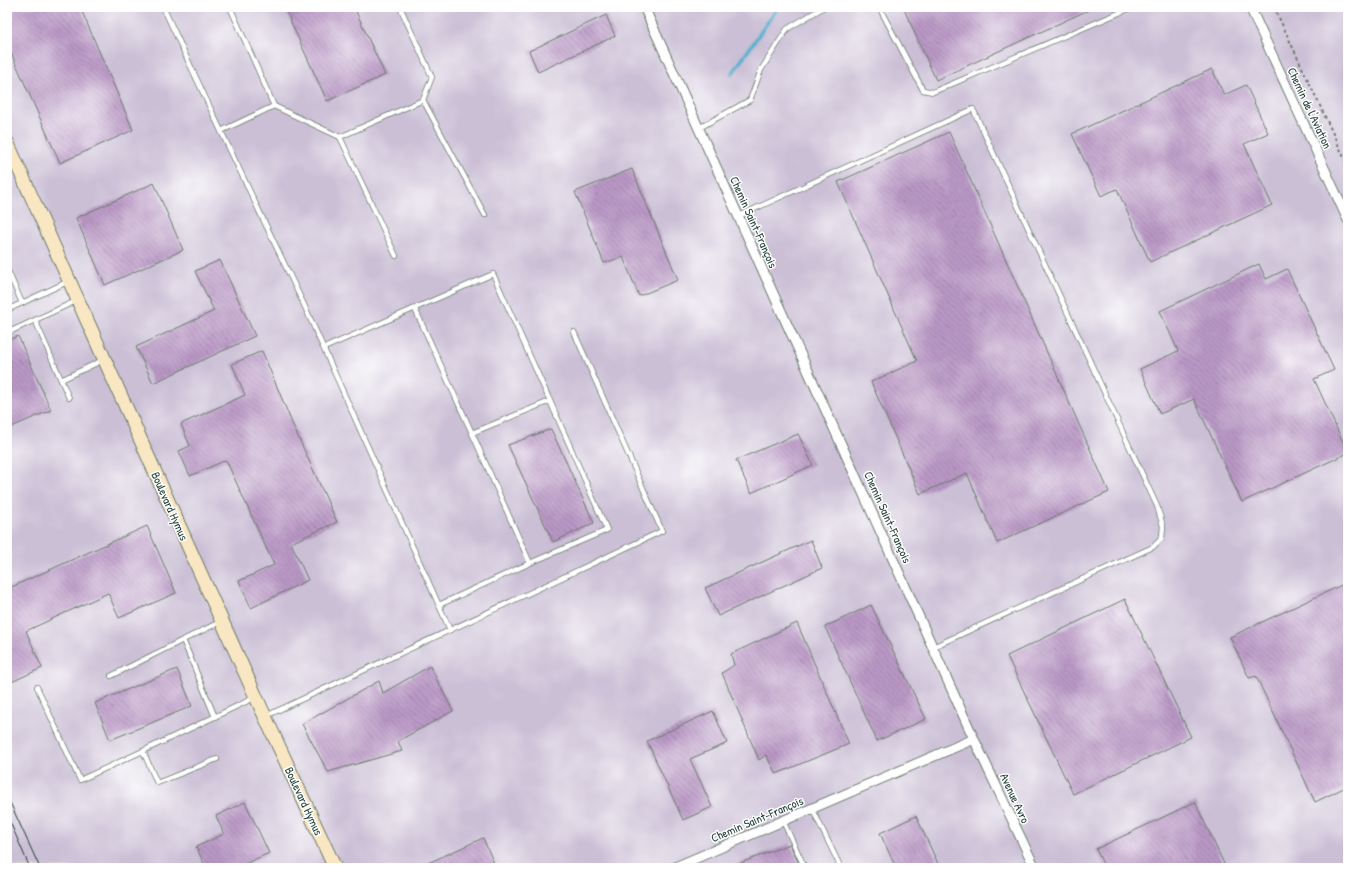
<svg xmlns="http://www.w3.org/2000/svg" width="1355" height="875" viewBox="0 0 1355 875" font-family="'Patrick Hand',sans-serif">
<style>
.industrial{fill:#cbbfd5}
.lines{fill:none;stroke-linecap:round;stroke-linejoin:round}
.stream{stroke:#4fafcd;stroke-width:3.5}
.building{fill:url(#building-back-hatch)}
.lane-casing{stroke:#697a6c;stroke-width:6}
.street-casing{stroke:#697a6c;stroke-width:11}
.secondary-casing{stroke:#697a6c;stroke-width:15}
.path{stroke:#697a6c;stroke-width:2;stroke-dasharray:3 3;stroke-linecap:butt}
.lane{stroke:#fff;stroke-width:4.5}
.street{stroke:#fff;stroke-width:9}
.secondary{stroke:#f9e7c3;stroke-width:13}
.tram{stroke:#1f3d34;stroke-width:1}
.labels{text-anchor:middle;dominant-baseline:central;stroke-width:3;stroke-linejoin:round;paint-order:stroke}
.street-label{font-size:12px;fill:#1f3d34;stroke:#fff}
</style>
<defs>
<pattern id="building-back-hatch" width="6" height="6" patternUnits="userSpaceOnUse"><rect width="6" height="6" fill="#b997c5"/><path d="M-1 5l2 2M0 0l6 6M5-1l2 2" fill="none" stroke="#967ca1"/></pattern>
</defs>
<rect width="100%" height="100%" fill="#fff"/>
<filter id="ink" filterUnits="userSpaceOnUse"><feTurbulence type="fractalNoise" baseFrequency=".025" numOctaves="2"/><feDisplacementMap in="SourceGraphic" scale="8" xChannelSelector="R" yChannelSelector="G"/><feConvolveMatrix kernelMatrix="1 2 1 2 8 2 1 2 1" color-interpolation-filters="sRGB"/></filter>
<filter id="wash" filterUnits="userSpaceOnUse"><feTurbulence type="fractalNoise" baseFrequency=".012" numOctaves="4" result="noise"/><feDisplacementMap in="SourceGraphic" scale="16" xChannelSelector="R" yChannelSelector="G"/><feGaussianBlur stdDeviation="0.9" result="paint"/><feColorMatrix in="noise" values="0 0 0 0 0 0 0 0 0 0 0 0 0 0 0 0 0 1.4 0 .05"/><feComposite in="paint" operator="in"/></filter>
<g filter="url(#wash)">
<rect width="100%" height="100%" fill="#f3ead4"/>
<rect class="industrial" x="7" y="7" width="1341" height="861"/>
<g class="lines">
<path class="stream" d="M732,74l46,-67"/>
</g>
<g id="blocks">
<g class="building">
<path d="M7,7h73l53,123 -73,33 -53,-119z"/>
<path d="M284,7h70l31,68 -58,26z"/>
<path d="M903,7h192l-159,73z"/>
<path d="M606,15l9,21 -77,36 -9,-21z"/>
<path d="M1212,69l12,26 22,-10 22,48 -24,11 28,61 -122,57 -33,-73 -16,7 -29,-62z"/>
<path d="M949,132l160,360 -112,51 -30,-70 -47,21 -49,-112 46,-21 -79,-179z"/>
<path d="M632,169l46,111 -39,16 -16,-39 -19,6 -29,-71z"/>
<path d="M154,183l29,67 -78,35 -29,-67z"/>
<path d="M220,260l35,76 -102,47 -17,-36 78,-36 -19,-40z"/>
<path d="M1259,264l7,15 21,-10 47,101 -20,9 34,74 -106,49 -48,-103 -34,15 -20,-45 38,-18 -18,-40z"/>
<path d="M18,336l33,74 -44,19v-88z"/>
<path d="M262,351l33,79 42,92 -46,21 17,37 -57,28 -12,-27 35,-16 -48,-105 -36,16 -11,-25 11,-5 -9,-22 64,-29 -13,-31z"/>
<path d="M551,429l43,94 -41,19 -45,-97z"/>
<path d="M798,434l15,31 -62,28 -15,-33z"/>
<path d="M147,526l29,67 -57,25 -11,-25 -82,38 16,37 -35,16v-95z"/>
<path d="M811,540l11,28 -104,48 -13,-28z"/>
<path d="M1348,582v204l-33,16 -59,-126 -7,2 -19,-41z"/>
<path d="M1125,599l66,138 -118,57 -66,-138z"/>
<path d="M871,605l55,114 -49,22 -52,-114z"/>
<path d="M797,623l52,121 -73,30 -10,-19 -7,5 -37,-87 12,-8 -3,-11z"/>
<path d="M430,666l23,45 -55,30 4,10 -74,21 -26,-48 77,-43 4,12z"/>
<path d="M177,669l15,37 -82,34 -15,-37z"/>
<path d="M713,711l14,32 -37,16 22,48 -29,13 -36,-79z"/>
<path d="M245,802l24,51 -33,15h-30l-10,-21 28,-13 -8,-18z"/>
<path d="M1195,802l31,66h-121l-9,-19z"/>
<path d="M916,816l24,52h-44l-16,-35z"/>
<path d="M483,838l13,30h-79z"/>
<path d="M790,844l11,24h-71v-1z"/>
</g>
</g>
</g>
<g filter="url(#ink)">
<use href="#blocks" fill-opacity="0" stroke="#697a6c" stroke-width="1"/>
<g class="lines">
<g class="lane-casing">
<g id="lane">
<path d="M163,7l58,124 53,-25 -44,-99"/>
<path d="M879,7l44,83 10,2 200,-85"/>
<path d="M423,100l62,115"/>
<path d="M274,106l66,31 83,-37 9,-23 -32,-70"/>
<path d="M699,128l51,-28 11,-30 26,-41 37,-22"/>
<path d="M221,131l84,176 145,323"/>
<path d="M340,137l56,119"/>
<path d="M739,216l234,-107 184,397 6,20 -1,12 -9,9 -220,100"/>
<path d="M7,269l15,34 45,-21"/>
<path d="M415,309l57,124"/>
<path d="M7,310l15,-7"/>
<path d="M35,320l34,78"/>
<path d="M7,333l69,-32"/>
<path d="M324,348l169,-74 57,127 -78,32 58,130 -91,42"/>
<path d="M61,380l42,-20"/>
<path d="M530,563l77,-33 -57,-129"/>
<path d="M111,676l72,-36"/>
<path d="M37,687l43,93 63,-29"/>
<path d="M266,716l396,-185 -88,-199"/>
<path d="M215,717l-32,-77 37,-18"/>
<path d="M217,759l-60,24 -14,-32 111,-53"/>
<path d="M812,808l29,60"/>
<path d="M783,821l22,47"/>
<path d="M7,862l3,6"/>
</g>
</g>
<g class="street-casing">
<g id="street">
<path d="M644,7l330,732 61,129"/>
<path d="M1250,7l98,213"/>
<path d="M673,868l301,-129"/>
</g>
</g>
<g class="secondary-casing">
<path id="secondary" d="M7,142l249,555 79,171"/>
</g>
<path class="path" d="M1274,7l74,159"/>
<use href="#lane" class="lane"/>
<use href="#street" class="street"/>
<use href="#secondary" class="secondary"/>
<g class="tram">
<path d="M7,796l33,72"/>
<path d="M7,815l23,53"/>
</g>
</g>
</g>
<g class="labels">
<g class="street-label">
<text transform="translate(1310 108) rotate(65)">Chemin de l'Aviation</text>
<text transform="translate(754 222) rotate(66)">Chemin Saint-François</text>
<text transform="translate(170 506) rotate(66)">Boulevard Hymus</text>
<text transform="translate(888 517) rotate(66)">Chemin Saint-François</text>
<text transform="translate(1015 798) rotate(65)">Avenue Avro</text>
<text transform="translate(304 801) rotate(65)">Boulevard Hymus</text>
<text transform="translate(757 819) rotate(-23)">Chemin Saint-François</text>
</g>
</g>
<rect width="1355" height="875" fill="none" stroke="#fff" stroke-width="24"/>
</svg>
